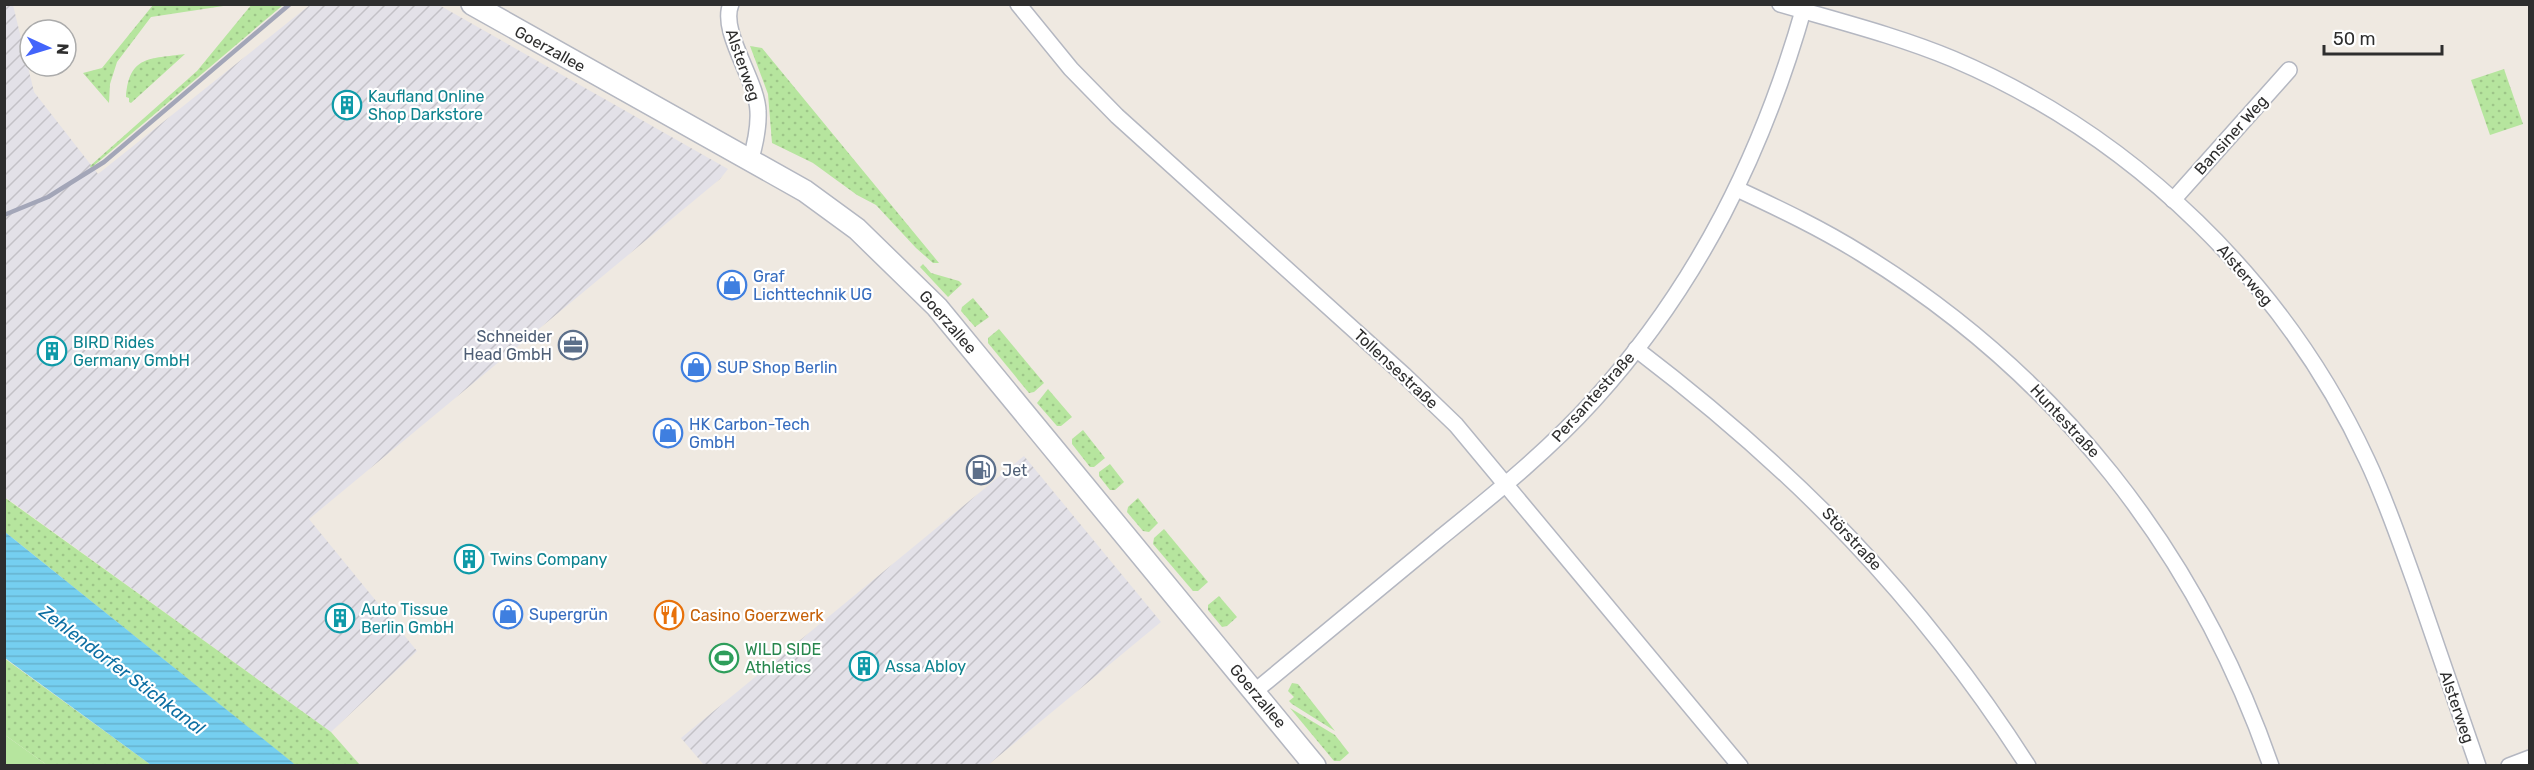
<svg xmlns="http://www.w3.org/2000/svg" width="2534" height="770" viewBox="0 0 2534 770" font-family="Rubik,sans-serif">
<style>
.industrial{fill:url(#industrial-furrows)}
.grass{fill:url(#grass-dots)}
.garden{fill:#b6e59e}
.water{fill:url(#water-rules)}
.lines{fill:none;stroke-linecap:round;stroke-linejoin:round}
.street-casing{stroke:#b4b7c1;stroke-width:18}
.secondary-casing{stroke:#b4b7c1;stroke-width:24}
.street{stroke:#fff;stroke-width:15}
.secondary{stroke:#fff;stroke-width:21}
.rail{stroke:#a3a6b8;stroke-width:4.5}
.labels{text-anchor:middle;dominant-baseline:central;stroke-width:4.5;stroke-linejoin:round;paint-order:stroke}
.street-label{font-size:16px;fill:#2e2e2e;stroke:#fff}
.culture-label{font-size:16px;fill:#0d838f;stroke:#fff;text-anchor:start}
.shop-label{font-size:16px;fill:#366cbe;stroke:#fff;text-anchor:start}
.service-label{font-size:16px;fill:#4e5e75;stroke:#fff;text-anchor:end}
.food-label{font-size:16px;fill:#c56008;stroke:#fff;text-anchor:start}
.leisure-label{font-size:16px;fill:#27864d;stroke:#fff;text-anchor:start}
.water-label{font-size:18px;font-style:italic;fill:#0d6fa3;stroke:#fff}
</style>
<defs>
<pattern id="industrial-furrows" width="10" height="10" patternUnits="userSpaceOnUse" patternTransform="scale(1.5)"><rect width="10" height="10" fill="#e3e1e8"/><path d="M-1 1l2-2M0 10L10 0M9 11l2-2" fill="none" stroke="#c3c1c7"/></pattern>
<pattern id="grass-dots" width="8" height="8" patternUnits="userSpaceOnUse" patternTransform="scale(1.5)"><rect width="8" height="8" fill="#b6e59e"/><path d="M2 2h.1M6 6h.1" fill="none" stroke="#9dc588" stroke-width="1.8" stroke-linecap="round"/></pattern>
<pattern id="water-rules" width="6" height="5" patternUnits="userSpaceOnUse" patternTransform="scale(1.5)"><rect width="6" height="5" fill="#75cff0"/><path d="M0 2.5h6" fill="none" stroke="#66b2ce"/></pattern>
</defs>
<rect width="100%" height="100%" fill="#efe9e1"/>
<g class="industrial">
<path d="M311,4l128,1 289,164 -8,10 -411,340 108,132 -86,81 -326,-235v-492h8l21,87 64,82z"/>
<path d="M1024,456l137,166 -173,143h-284l-23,-27z"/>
</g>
<g class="grass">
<path d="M252,4l31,1 -192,163 -1,-2 107,-95z"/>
<path d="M153,5h77l-79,12 -34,45 -7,22 -1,19 -26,-30 19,-5z"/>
<path d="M750,46l12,2 177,215h-6l-17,-15 -40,-43 -19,-10 -44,-32 -41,-20 -4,-49z"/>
<path d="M185,54l-54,49 -2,-1v-4l-3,-1c3,-42 24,-38 59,-43z"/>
<path d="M2504,69l19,55 -33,11 -19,-55z"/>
<path d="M923,264l8,9 28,8 3,3 -14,13 -28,-30z"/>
<path d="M973,298l16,19 -14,10 -14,-16 1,-4z"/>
<path d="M999,329l45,54 -10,9 -5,1 -41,-50v-5z"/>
<path d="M1048,389l24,28 -11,9h-4l-20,-23z"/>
<path d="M1083,430l22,28 -11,9h-4l-18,-23v-5z"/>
<path d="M1110,464l14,18 -9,8h-5l-11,-14v-4z"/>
<path d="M4,497l327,235 29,33h-65l-290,-233z"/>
<path d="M1138,498l20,25 -9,9 -6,-1 -16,-19 1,-5z"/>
<path d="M1164,529l44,53 -10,9h-5l-40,-47 1,-6z"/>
<path d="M1219,596l18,21 -10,9 -5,1 -14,-17v-5z"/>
<path d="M4,658l143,104 4,3h-104l-42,-30z"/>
<path d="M1292,683l6,1 37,47 -43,-27 -3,-3 5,-4 -6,-6z"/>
<path d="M1290,708l45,27 14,18 -9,8h-6z"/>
</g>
<path class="garden" d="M4,735h1l42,30h-42z"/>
<path class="water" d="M5,532l287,230 3,3h-144l-146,-107z"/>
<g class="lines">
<g class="street-casing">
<g id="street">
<path d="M731,4c-12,27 26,76 27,107 1,17 -3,34 -8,51"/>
<path d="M1018,4l53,65 46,47 287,259 52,50 284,341"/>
<path d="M1780,4c58,17 118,32 173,55 181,77 332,224 414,401 19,40 33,82 48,123 21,61 42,122 63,183"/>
<path d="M1737,189c43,20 85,40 125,65 195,120 334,296 409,512"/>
<path d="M2173,200l116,-130"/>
<path d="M1636,349c160,122 283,247 392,417"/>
<path d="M1254,692c62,-51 123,-102 185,-153 54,-44 108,-87 155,-139 104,-115 169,-247 211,-396"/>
<path d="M2509,766l21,-8"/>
</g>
</g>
<g class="secondary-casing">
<path id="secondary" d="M472,4l333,187 52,38 80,78 378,459"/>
</g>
<use href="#street" class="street"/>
<use href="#secondary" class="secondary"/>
<path class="rail" d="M4,215l44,-18 56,-35 186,-158"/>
</g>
<defs>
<g id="building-ring" transform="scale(1.5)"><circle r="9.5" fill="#fff" stroke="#0f9aa8" stroke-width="1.5"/><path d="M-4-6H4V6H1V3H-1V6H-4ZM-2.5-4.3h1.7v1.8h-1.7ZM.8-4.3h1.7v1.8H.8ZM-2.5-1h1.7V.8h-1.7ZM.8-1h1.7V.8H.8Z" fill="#0f9aa8"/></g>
<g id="shop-ring" transform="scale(1.5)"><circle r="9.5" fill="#fff" stroke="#3f7fe0" stroke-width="1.5"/><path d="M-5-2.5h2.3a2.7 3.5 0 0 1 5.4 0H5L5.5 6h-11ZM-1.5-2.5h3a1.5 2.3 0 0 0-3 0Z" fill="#3f7fe0"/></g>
<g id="office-ring" transform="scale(1.5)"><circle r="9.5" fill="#fff" stroke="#5c6f8a" stroke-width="1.5"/><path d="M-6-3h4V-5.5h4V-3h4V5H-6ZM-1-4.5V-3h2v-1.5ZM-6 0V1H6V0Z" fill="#5c6f8a"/></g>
<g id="fuel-ring" transform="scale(1.5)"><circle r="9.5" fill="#fff" stroke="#5c6f8a" stroke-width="1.5"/><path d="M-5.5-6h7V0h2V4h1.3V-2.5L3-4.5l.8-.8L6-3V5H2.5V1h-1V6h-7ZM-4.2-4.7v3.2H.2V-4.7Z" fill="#5c6f8a"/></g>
<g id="restaurant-ring" transform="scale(1.5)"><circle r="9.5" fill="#fff" stroke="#e8710a" stroke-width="1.5"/><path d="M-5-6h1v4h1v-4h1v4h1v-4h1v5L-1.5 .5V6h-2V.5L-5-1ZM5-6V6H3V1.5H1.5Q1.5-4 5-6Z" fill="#e8710a"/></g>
<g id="stadium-ring" transform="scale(1.5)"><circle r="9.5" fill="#fff" stroke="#2e9e5b" stroke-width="1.5"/><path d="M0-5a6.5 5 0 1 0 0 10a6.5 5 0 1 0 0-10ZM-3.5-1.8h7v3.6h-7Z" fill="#2e9e5b"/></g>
</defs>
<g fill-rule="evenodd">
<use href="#building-ring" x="347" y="105"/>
<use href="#shop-ring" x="732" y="285"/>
<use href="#office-ring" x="573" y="345"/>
<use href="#building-ring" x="52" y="351"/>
<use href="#shop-ring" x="696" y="367"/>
<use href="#shop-ring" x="668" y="433"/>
<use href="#fuel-ring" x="981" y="470"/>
<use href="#building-ring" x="469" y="559"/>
<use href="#shop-ring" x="508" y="614"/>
<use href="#restaurant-ring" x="669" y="615"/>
<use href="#building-ring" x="340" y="618"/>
<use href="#stadium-ring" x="724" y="658"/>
<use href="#building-ring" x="864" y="666"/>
</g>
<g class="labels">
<g class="street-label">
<text transform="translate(550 49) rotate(29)">Goerzallee</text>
<text transform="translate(743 65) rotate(71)">Alsterweg</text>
<text transform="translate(2231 135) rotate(-48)">Bansiner Weg</text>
<text transform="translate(2245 275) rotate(49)">Alsterweg</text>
<text transform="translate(948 322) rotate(49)">Goerzallee</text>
<text transform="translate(1396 369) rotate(43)">Tollensestraße</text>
<text transform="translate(1593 397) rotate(-48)">Persantestraße</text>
<text transform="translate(2065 421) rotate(47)">Huntestraße</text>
<text transform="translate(1852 539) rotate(47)">Störstraße</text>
<text transform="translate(1258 696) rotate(50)">Goerzallee</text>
<text transform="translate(2457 707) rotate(71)">Alsterweg</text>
</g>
<g class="culture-label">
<text x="368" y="96">Kaufland Online<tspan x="368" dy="18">Shop Darkstore</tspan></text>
<text x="73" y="342">BIRD Rides<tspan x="73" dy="18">Germany GmbH</tspan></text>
<text x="490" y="559">Twins Company</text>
<text x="361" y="609">Auto Tissue<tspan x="361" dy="18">Berlin GmbH</tspan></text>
<text x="885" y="666">Assa Abloy</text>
</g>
<g class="shop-label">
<text x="753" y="276">Graf<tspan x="753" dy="18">Lichttechnik UG</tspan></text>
<text x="717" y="367">SUP Shop Berlin</text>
<text x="689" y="424">HK Carbon-Tech<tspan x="689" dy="18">GmbH</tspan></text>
<text x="529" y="614">Supergrün</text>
</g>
<g class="service-label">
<text x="552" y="336">Schneider<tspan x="552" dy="18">Head GmbH</tspan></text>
<text x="1002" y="470" text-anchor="start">Jet</text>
</g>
<g class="food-label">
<text x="690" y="615">Casino Goerzwerk</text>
</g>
<g class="leisure-label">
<text x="745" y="649">WILD SIDE<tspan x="745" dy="18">Athletics</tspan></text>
</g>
<g class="water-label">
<text transform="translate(122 670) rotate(37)">Zehlendorfer Stichkanal</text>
</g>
</g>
<rect width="2534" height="770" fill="none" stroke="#2e2e2e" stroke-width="12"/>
<g transform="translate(48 48) rotate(94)"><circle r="28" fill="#ffffff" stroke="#ababab" stroke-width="1.5"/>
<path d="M0-4.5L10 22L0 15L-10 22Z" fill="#4264fb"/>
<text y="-9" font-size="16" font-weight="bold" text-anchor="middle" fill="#2e2e2e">N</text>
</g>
<path d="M2324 45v9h118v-9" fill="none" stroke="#2e2e2e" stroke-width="3"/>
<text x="2333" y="45" font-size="18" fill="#2e2e2e" stroke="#ffffff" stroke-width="4.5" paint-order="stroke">50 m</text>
</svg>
